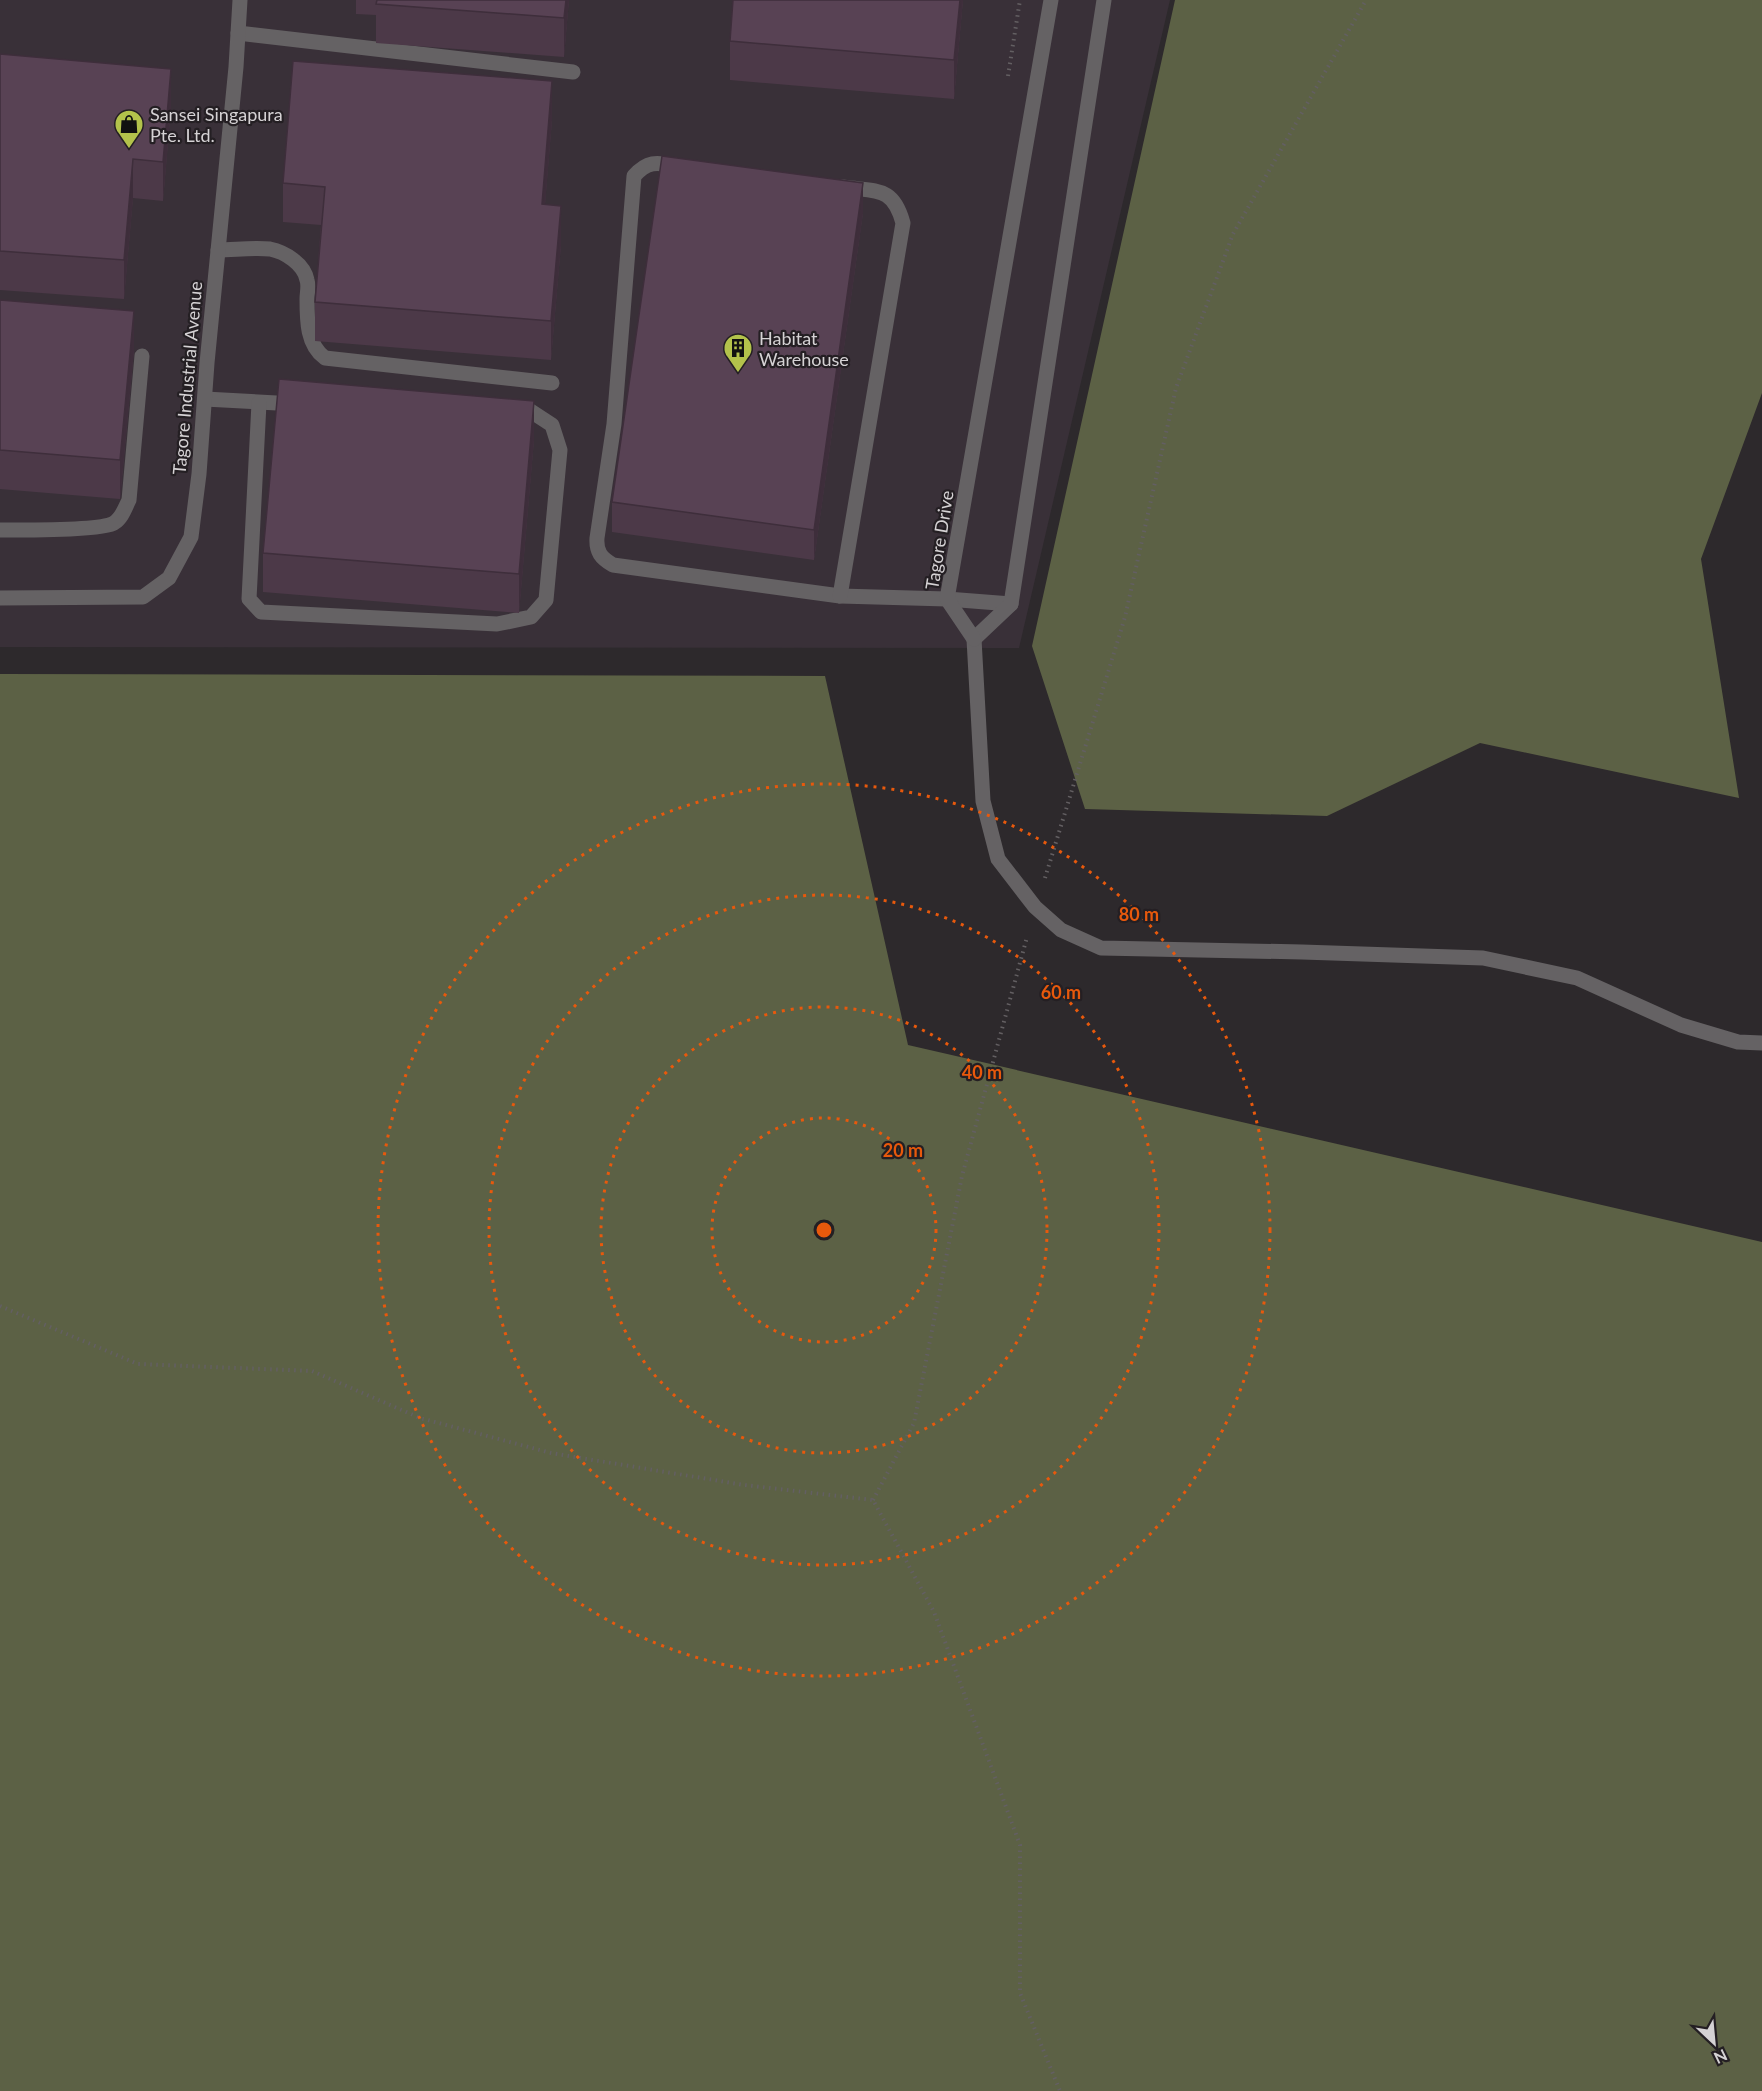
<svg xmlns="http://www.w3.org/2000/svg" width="1762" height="2091" viewBox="0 0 1762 2091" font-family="Lato,sans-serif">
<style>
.built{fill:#393038}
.forest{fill:#5c6145}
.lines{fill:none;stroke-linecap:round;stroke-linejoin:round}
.path{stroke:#635f62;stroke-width:4;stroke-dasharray:1.5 4.5;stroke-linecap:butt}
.minor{stroke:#656264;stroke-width:15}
.wall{fill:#4c3948}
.shaded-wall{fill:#3e2e3b}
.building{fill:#584254;stroke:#3e2e3b;stroke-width:1.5}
.ring{fill:none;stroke:#e8590c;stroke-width:3;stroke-dasharray:3 6}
.labels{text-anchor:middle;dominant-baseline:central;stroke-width:4.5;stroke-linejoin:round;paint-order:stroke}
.poi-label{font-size:18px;fill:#d5d2d4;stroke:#241f23;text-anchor:start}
.street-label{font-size:18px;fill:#d5d2d4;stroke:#241f23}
.centre{fill:#e8590c;stroke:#241f23;stroke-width:3}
.ring-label{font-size:18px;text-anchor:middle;font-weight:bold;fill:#e8590c;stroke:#241f23;stroke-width:4.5;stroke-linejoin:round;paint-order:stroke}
</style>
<rect width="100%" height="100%" fill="#2d292c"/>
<path class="built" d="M0,0h1170l-151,648 -1019,-1z"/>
<g class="forest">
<path d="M1175,0h587v393l-61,166 38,239 -259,-55 -153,73 -242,-7 -53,-163z"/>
<path d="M0,674l825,2 83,369 854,197v849h-1762z"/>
</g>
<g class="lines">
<g class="path">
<path d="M1008,76l12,-76"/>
<path d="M1045,878l80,-261 51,-229 57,-154 133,-234"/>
<path d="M0,1306l138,58 174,7 108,47 131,35 193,32 129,15 61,112 86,233v148l40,98"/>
<path d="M873,1500l41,-77 48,-247 65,-239"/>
</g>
<g class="minor">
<path d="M238,33l335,39"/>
<path d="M679,166c-20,-3 -30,-7 -45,10l-20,248 -17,114c-1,14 4,20 16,27l227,31 107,3 64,5"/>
<path d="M218,250c16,0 35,-3 52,-1 15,3 34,15 37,31 2,6 0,13 0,19 0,22 0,46 18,59l227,25"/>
<path d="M205,399l90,5"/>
<path d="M259,403l-10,196 12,13 236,12 34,-7 15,-17 14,-150 -8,-25 -26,-17h-9"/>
<path d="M0,530c20,0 100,1 114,-7 8,-5 11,-15 15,-23l13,-144"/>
<path d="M840,596l63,-373c-10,-37 -26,-31 -60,-36"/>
<path d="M0,598l143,-1 26,-19 22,-41 8,-63 8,-111 29,-296 4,-67"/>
<path d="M974,639l9,162 15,58 37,48 26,23 40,18 201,4 181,6 94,20 104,47 57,17 24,1"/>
<path d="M974,639l37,-35 93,-604"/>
<path d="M974,639l-27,-40 104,-599"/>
</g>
</g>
<g class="wall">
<path d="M356,0h213l-5,57 -188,-14v-28l-20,-1z"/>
<path d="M733,0h230l-9,99 -224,-19v-39z"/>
<path d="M0,54l171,54 -8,93 -30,-3 -9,101 -124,-9z"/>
<path d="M552,120l-7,84 16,41 -10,115 -236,-19v-39l6,-77 -38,-3v-39z"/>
<path d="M863,213l-49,347 -202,-28v-30z"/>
<path d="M0,300l134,50 -14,149 -120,-10z"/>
<path d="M534,440l-15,173 -256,-21v-39z"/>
</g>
<g class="shaded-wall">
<path d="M566,0h3l-5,57v-39z"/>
<path d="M960,0h3l-9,99v-39z"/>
<path d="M171,69v39l-8,93v-39z"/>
<path d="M552,81v39l-10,123v-39z"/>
<path d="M133,159v39l-9,101v-39z"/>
<path d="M863,183v30l-49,347v-30z"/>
<path d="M561,206v39l-10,115v-39z"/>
<path d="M134,311v39l-14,149v-39z"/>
<path d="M534,401v39l-15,173v-39z"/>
</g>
<g class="building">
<path d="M377,0h189l-2,18 -188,-14z"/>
<path d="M733,0h227l-6,60 -224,-19z"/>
<path d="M0,54l171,15 -8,93 -30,-3 -9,101 -124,-9z"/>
<path d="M293,61l259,20 -10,123 19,2 -10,115 -236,-19 10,-115 -42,-4z"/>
<path d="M662,156l201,27 -49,347 -202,-28z"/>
<path d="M0,300l134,11 -14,149 -120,-10z"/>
<path d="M279,379l255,22 -15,173 -256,-21z"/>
</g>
<g class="ring">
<circle cx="824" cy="1230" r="112"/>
<circle cx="824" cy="1230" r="223"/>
<circle cx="824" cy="1230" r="335"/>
<circle cx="824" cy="1230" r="446"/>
</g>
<defs>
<g id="shop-pin" transform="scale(1.5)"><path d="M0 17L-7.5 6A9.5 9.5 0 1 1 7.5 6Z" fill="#b3c24b" stroke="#241f23"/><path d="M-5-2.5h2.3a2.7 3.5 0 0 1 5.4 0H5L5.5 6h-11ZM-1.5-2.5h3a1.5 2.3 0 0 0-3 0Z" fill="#111"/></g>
<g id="building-pin" transform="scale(1.5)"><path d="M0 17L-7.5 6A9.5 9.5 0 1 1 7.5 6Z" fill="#b3c24b" stroke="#241f23"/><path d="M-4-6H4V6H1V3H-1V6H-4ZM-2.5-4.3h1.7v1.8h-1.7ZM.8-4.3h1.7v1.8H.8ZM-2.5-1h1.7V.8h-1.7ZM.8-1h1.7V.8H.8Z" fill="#111"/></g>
</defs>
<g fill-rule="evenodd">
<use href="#shop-pin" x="129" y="124"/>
<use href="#building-pin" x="738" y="348"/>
</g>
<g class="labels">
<g class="poi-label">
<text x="150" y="114">Sansei Singapura<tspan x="150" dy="21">Pte. Ltd.</tspan></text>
<text x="759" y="338">Habitat<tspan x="759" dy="21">Warehouse</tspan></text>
</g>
<g class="street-label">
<text transform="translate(187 378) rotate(-85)">Tagore Industrial Avenue</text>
<text transform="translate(939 540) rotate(-81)">Tagore Drive</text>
</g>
</g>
<circle cx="824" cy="1230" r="9" class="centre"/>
<g class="ring-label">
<text x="1139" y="921">80 m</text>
<text x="1061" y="999">60 m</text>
<text x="982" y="1079">40 m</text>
<text x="903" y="1157">20 m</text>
</g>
<g transform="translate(1714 2043) rotate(154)" stroke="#241f23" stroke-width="4.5" paint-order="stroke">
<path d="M0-4.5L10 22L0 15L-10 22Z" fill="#d5d2d4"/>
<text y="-9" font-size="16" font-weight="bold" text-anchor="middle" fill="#d5d2d4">N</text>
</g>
</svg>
